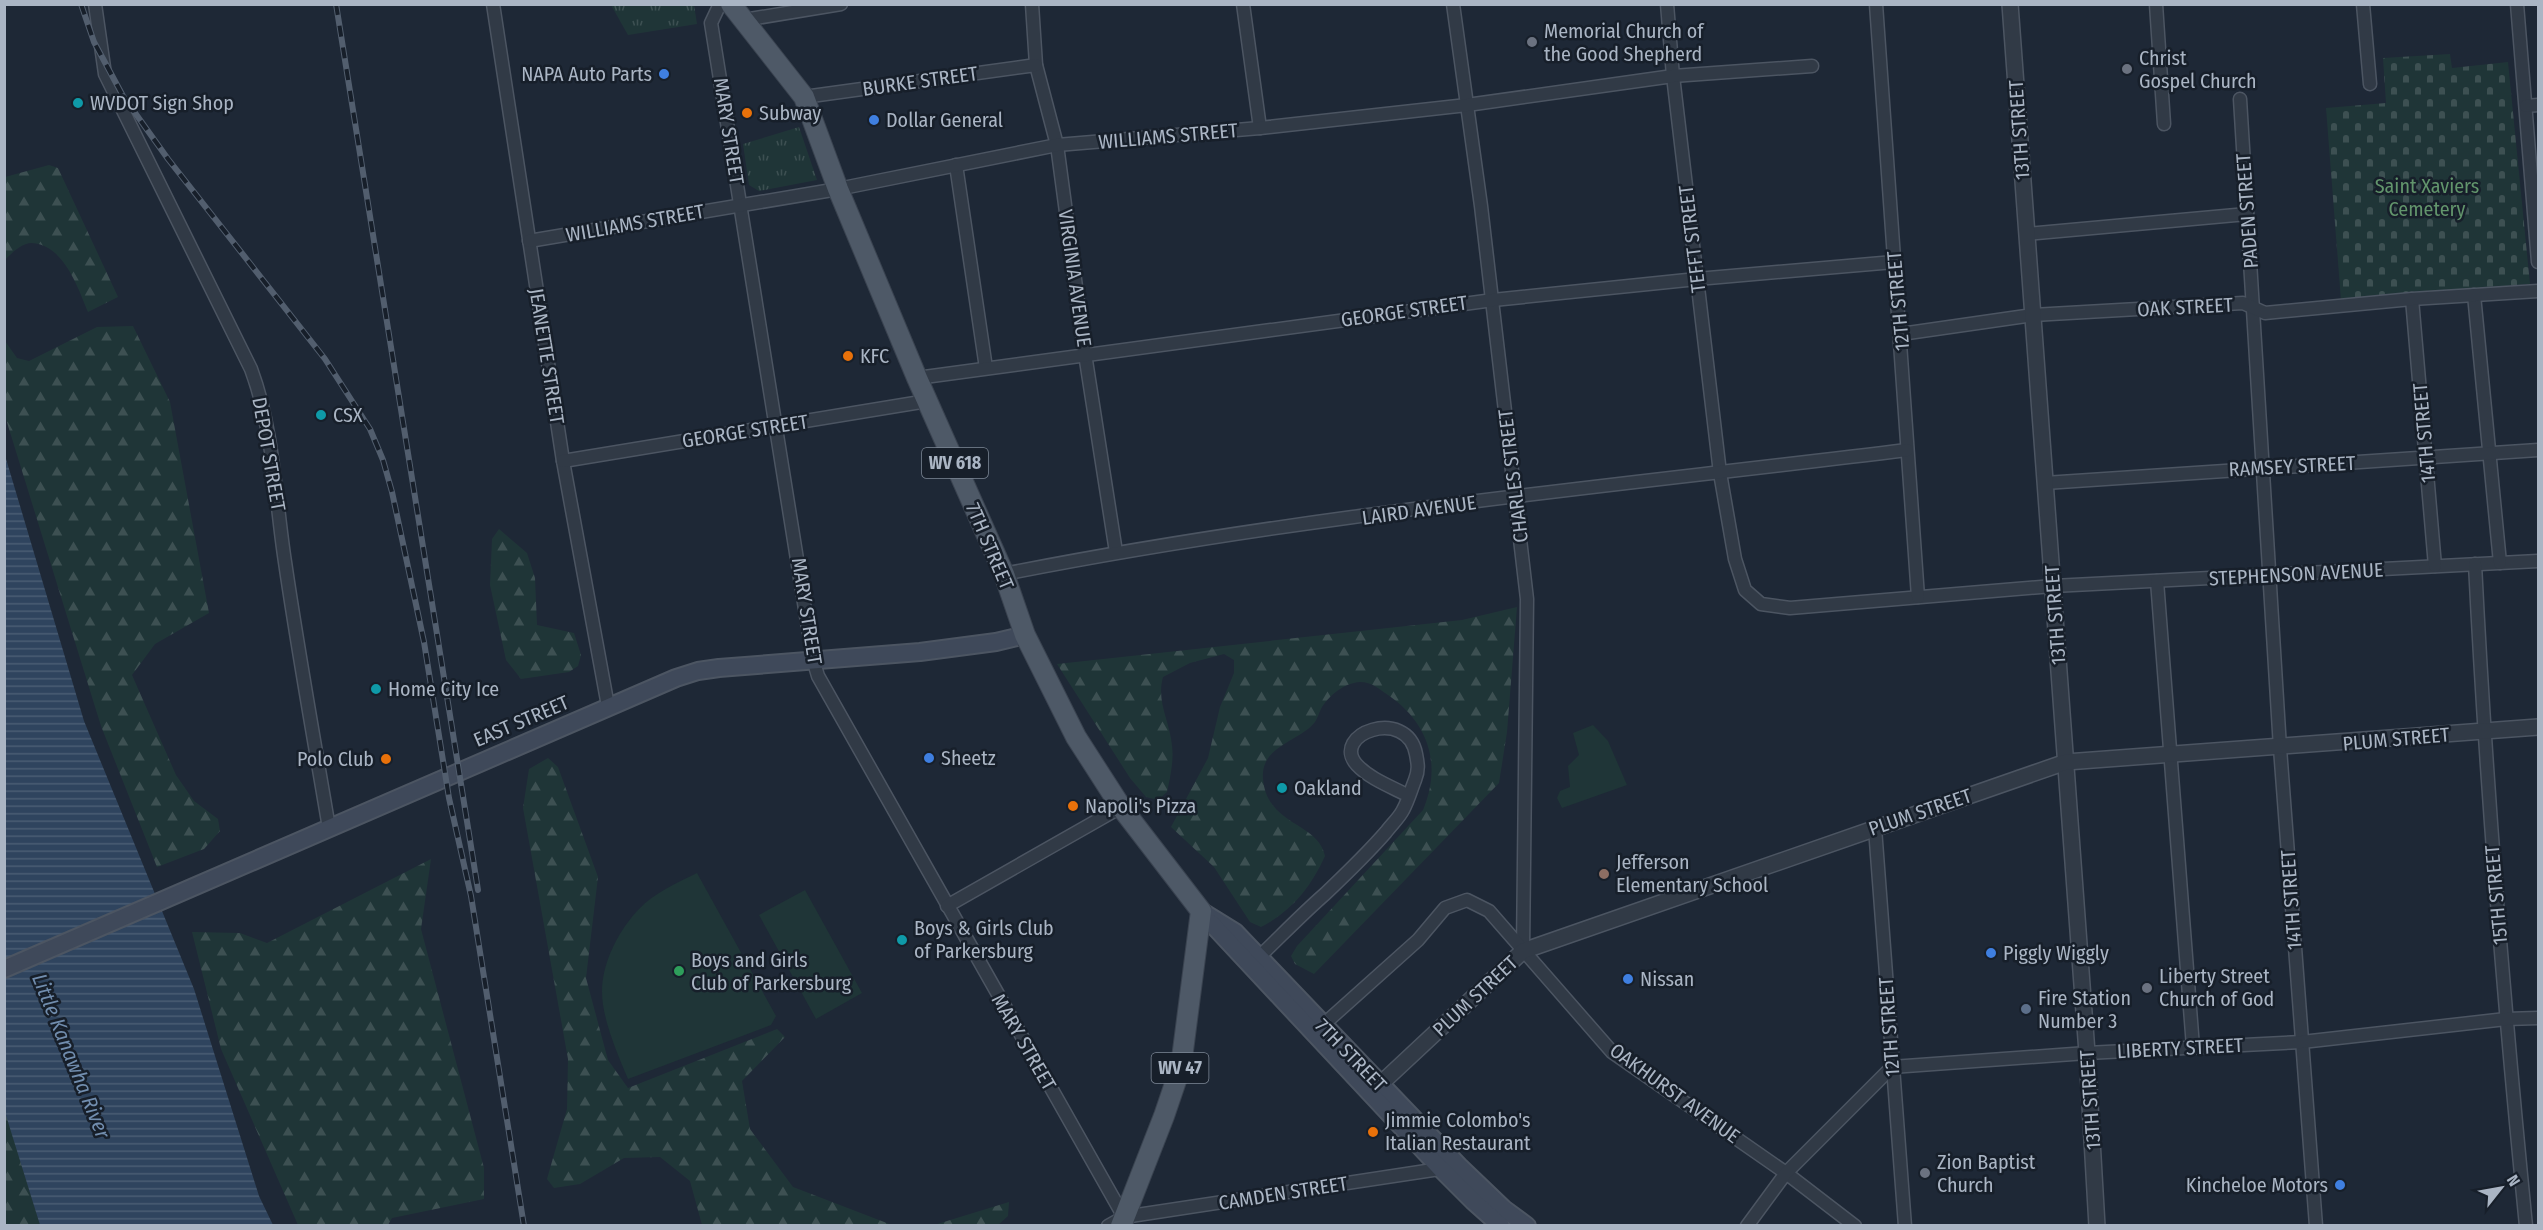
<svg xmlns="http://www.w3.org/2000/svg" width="2543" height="1230" viewBox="0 0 2543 1230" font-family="'Fira Sans Condensed',sans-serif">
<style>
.grass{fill:url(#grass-tufts)}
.forest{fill:url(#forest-firs)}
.cemetery{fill:url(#cemetery-stones)}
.park{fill:#1f3537}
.water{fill:url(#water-rules)}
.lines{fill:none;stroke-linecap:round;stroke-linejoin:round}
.minor-casing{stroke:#4c5562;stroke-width:15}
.tertiary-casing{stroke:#4c5562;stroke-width:18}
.secondary-casing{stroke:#4c5562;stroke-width:20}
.primary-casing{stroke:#3a4350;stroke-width:22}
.minor{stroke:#313a46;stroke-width:12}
.tertiary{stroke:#313a46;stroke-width:15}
.secondary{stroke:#3f495a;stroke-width:16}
.primary{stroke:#4e5967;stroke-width:20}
.rail-casing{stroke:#525e6e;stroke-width:6}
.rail{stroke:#171f2a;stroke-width:4;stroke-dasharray:11;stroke-linecap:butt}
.worship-dot{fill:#6b7280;stroke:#171f2a;stroke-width:2}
.shop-dot{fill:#3f7fe0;stroke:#171f2a;stroke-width:2}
.culture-dot{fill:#0f9aa8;stroke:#171f2a;stroke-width:2}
.food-dot{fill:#e8710a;stroke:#171f2a;stroke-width:2}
.education-dot{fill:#8d6e63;stroke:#171f2a;stroke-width:2}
.leisure-dot{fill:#2e9e5b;stroke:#171f2a;stroke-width:2}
.service-dot{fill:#5c6f8a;stroke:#171f2a;stroke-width:2}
.labels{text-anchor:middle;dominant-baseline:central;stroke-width:5;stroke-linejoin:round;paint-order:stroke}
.shield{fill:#171f2a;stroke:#7e8896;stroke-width:1.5}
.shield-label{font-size:18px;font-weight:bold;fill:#aab5c4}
.poi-label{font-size:20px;fill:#aab5c4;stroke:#171f2a;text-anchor:start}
.street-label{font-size:20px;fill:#aab5c4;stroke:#171f2a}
.park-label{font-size:20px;fill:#62956c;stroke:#171f2a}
.water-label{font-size:21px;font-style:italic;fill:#718dae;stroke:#171f2a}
</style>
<defs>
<pattern id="grass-tufts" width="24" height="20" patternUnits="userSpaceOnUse" patternTransform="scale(1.5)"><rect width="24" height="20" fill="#1f3537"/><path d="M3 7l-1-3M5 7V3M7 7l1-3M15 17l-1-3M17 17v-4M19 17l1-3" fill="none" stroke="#3d5052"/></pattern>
<pattern id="forest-firs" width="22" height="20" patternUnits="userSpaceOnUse" patternTransform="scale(1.5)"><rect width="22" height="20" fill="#1f3537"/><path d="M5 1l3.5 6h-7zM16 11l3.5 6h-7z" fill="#3d5052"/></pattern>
<pattern id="cemetery-stones" width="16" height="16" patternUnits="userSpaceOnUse" patternTransform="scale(1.5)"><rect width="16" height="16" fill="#1f3537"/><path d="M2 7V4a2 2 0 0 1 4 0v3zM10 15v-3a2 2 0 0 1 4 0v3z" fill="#3d5052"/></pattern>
<pattern id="water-rules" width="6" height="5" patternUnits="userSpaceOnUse" patternTransform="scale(1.5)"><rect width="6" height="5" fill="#2f445e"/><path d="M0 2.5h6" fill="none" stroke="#4a5d73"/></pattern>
</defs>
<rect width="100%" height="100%" fill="#1e2836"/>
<g class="grass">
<path d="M611,5h83l3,19 -69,11z"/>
<path d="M799,127l18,53 -58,11 -10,-6 -6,-41z"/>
</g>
<g class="forest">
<path d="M49,165l9,3 60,129 -30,15c-10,-24 -24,-67 -56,-69 -11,0 -20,10 -27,17v-83z"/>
<path d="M133,326l37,76 39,211 -54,31 -23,31 44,100 18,26 24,18 2,12 -16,18 -47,18 -56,-141 -96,-310v-75l12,17 12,3 68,-34z"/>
<path d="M499,529l28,24 8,25 2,47 37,8 7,22 -3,11 -9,6 -48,7 -15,-19 -16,-75 2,-46z"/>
<path d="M1517,607l-10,125 -8,51 -185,191 -19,-10 -4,-8 6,-10 126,-136c19,-45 6,-87 -35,-115 -9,-6 -16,-13 -28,-13 -16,1 -32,14 -39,27 -2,4 -4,10 -6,13 -16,20 -55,24 -52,57 4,47 55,43 62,77 -14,31 -33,55 -64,71l-11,-5 -36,-55 -43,-40 37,-69 12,-51 14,-34v-13l-10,-6 -34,9 -27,14c-7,25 7,44 9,69 2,15 -2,32 -5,46l-9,8 -12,-3 -16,-19 -73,-114 405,-44z"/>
<path d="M548,758l10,9 40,110 -12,101 22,82 20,28 149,-59 8,8 -43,44 8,48 43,58 99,38h-190l-12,-44 -30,-24 -36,1 -44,26 -26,4 -7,-9 20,-70 1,-50 -45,-251 6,-39z"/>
<path d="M431,859l-10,70 63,239v31l-92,19 -4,7h-90l-77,-176 -29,-117 48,1 27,10z"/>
<path d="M5,1109l35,116h-35z"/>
<path d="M1009,1202l-1,14 -10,9h-64z"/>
</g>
<path class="cemetery" d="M2450,54l2,14 56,-6 22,222 -189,16 -15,-192 60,-5 -3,-45z"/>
<g class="park">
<path d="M1593,725l15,16 19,44 -65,23 -5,-10 3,-7 10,-4 -2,-21 11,-11 -6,-22z"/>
<path d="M697,873l79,143 -5,9 -143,54c-10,-24 -26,-60 -26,-87 0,-30 17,-62 37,-83 15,-16 38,-26 58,-36z"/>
<path d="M805,890l57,103 -46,26 -57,-104z"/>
</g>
<path class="water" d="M4,452l80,269 110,268 65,207 14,29h-233l-36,-116z"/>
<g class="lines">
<g class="minor-casing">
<g id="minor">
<path d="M95,4l10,70 146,295c23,62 24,128 34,193 13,89 29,177 44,266"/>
<path d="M493,4l70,457 45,245"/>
<path d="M720,4l-9,19 102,636 5,17 306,541"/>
<path d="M1032,4l4,61 21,80 28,209 31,198"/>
<path d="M1243,4l17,124"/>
<path d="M1453,4l28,202 46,393 -4,352"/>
<path d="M1667,4l6,72 47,397 15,86 10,31 16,14 29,4 263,-22 485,-25"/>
<path d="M1876,4l42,593"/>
<path d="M2156,4l8,120"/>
<path d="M2363,4l7,80"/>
<path d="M2517,4l21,258"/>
<path d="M744,20l97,-16"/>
<path d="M804,97l232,-32"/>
<path d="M2240,99l40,649 36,478"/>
<path d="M2526,106l12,-1"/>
<path d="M956,165l30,203"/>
<path d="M2027,234l220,-20"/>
<path d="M529,241l309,-52 219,-44 203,-17 207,-23 206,-29 139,-10"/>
<path d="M2474,295l26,268"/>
<path d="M2412,299l23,267"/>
<path d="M1901,334l132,-19 210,-12 22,10 147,-14 126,-8"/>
<path d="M917,378l576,-78 204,-21 197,-17"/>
<path d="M563,461l364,-60"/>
<path d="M2045,483l493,-33"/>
<path d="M2475,564c11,221 29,441 51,662"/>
<path d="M1004,574c298,-59 602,-87 903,-124"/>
<path d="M2157,581l36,466"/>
<path d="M1875,828l30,398"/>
<path d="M947,906l174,-99"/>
<path d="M1259,957c22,-21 43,-43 66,-63 21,-20 42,-40 61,-62 5,-7 13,-14 17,-22 5,-9 8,-20 12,-30 4,-10 3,-16 1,-26 -9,-48 -87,-20 -59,11 13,14 35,22 52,31"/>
<path d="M1323,1025l95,-85 27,-32 22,-8 22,11 123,141 174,121 69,53"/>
<path d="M1108,1226l16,-9 322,-49"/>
<path d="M1747,1226l39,-53 106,-106 195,-14 215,-11 204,-23 32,-1"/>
</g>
</g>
<g class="tertiary-casing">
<g id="tertiary">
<path d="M2010,4l77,1049 10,173"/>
<path d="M1373,1091l150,-140 543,-189 472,-35"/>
</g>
</g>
<g class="secondary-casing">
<g id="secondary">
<path d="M1201,911l34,21 224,234 45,43 23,17"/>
<path d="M1211,923l230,246 32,32 28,25"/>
<path d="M4,969l672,-291 22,-7 21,-3 201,-16 76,-10 29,-7"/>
</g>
</g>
<g class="primary-casing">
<path id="primary" d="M731,4l73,93 34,92 79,189 87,196 21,61 51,102 45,70 80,104 -20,155 -17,50 -43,110"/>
</g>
<use href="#minor" class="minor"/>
<use href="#tertiary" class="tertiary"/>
<use href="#secondary" class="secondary"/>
<use href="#primary" class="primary"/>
<g class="rail-casing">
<g id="rail">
<path d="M81,4l13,38 29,54 45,63 157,200 45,70 13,31 9,32 32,150 25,156 22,98 53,330"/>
<path d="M336,4l142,886"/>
</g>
</g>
<use href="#rail" class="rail"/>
</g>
<g class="worship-dot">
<circle cx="1532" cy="42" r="6"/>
<circle cx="2127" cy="69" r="6"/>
<circle cx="2147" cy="988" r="6"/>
<circle cx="1925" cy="1173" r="6"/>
</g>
<g class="shop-dot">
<circle cx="664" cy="74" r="6"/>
<circle cx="874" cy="120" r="6"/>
<circle cx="929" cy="758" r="6"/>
<circle cx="1991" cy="953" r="6"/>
<circle cx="1628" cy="979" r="6"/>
<circle cx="2340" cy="1185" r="6"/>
</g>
<g class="culture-dot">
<circle cx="78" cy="103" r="6"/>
<circle cx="321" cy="415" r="6"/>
<circle cx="376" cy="689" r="6"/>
<circle cx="1282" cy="788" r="6"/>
<circle cx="902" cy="940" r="6"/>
</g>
<g class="food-dot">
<circle cx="747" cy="113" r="6"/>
<circle cx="848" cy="356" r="6"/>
<circle cx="386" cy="759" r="6"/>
<circle cx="1073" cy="806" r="6"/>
<circle cx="1373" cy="1132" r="6"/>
</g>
<circle class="education-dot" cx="1604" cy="874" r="6"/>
<circle class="leisure-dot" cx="679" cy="971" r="6"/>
<circle class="service-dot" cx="2026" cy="1009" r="6"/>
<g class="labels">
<g class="shield">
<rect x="922" y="448" width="66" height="30" rx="4.5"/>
<rect x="1151.5" y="1053" width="57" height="30" rx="4.5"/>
</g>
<g class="shield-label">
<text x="955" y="463">WV 618</text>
<text x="1180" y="1068">WV 47</text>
</g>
<g class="poi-label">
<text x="1544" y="31">Memorial Church of<tspan x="1544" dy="23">the Good Shepherd</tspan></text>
<text x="2139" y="58">Christ<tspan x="2139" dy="23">Gospel Church</tspan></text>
<text x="652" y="74" text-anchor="end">NAPA Auto Parts</text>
<text x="90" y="103">WVDOT Sign Shop</text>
<text x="759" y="113">Subway</text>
<text x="886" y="120">Dollar General</text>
<text x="860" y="356">KFC</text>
<text x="333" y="415">CSX</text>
<text x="388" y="689">Home City Ice</text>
<text x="941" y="758">Sheetz</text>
<text x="374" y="759" text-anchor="end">Polo Club</text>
<text x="1294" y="788">Oakland</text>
<text x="1085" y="806">Napoli's Pizza</text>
<text x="1616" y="862">Jefferson<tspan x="1616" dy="23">Elementary School</tspan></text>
<text x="914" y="928">Boys &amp; Girls Club<tspan x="914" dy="23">of Parkersburg</tspan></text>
<text x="2003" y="953">Piggly Wiggly</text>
<text x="691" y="960">Boys and Girls<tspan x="691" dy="23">Club of Parkersburg</tspan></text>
<text x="2159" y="976">Liberty Street<tspan x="2159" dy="23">Church of God</tspan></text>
<text x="1640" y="979">Nissan</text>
<text x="2038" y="998">Fire Station<tspan x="2038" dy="23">Number 3</tspan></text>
<text x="1385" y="1120">Jimmie Colombo's<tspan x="1385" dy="23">Italian Restaurant</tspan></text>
<text x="1937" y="1162">Zion Baptist<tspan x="1937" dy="23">Church</tspan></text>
<text x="2328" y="1185" text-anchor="end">Kincheloe Motors</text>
</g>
<g class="street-label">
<text transform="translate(920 81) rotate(-8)">BURKE STREET</text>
<text transform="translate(2019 130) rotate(-94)">13TH STREET</text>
<text transform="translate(729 131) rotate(81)">MARY STREET</text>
<text transform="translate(1168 136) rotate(-5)">WILLIAMS STREET</text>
<text transform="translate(2247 211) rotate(-94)">PADEN STREET</text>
<text transform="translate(635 223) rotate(-10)">WILLIAMS STREET</text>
<text transform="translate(1692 239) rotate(-97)">TEFFT STREET</text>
<text transform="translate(1075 278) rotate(82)">VIRGINIA AVENUE</text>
<text transform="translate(1898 301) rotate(-95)">12TH STREET</text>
<text transform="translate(2185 307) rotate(-3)">OAK STREET</text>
<text transform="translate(1404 311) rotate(-8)">GEORGE STREET</text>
<text transform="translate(547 356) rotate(81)">JEANETTE STREET</text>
<text transform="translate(745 431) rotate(-9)">GEORGE STREET</text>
<text transform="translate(2424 433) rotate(-95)">14TH STREET</text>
<text transform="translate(269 454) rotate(80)">DEPOT STREET</text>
<text transform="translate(2292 466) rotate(-3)">RAMSEY STREET</text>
<text transform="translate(1513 476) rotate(-97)">CHARLES STREET</text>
<text transform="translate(1419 510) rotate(-8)">LAIRD AVENUE</text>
<text transform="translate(990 546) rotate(67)">7TH STREET</text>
<text transform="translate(2296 574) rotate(-3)">STEPHENSON AVENUE</text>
<text transform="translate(807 611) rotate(81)">MARY STREET</text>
<text transform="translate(2055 615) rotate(-94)">13TH STREET</text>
<text transform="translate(521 721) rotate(-23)">EAST STREET</text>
<text transform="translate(2396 739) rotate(-5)">PLUM STREET</text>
<text transform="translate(1920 812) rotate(-19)">PLUM STREET</text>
<text transform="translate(2496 895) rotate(-95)">15TH STREET</text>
<text transform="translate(2291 900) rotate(-94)">14TH STREET</text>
<text transform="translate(1475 996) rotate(-43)">PLUM STREET</text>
<text transform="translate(1889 1027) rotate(-94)">12TH STREET</text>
<text transform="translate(1024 1042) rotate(60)">MARY STREET</text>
<text transform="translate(2180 1048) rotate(-3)">LIBERTY STREET</text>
<text transform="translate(1351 1055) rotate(46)">7TH STREET</text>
<text transform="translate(1675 1093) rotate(36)">OAKHURST AVENUE</text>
<text transform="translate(2090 1100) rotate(-94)">13TH STREET</text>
<text transform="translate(1283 1193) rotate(-9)">CAMDEN STREET</text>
</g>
<g class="park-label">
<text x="2427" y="186">Saint Xaviers<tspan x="2427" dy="23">Cemetery</tspan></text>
</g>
<g class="water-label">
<text transform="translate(71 1056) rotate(68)">Little Kanawha River</text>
</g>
</g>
<rect width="2543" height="1230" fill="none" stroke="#aab5c4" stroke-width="12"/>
<g transform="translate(2501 1188) rotate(59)" stroke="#171f2a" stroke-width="4.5" paint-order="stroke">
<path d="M0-4.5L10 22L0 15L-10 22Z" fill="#aab5c4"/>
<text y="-9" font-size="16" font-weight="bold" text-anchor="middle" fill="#aab5c4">N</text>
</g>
</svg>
